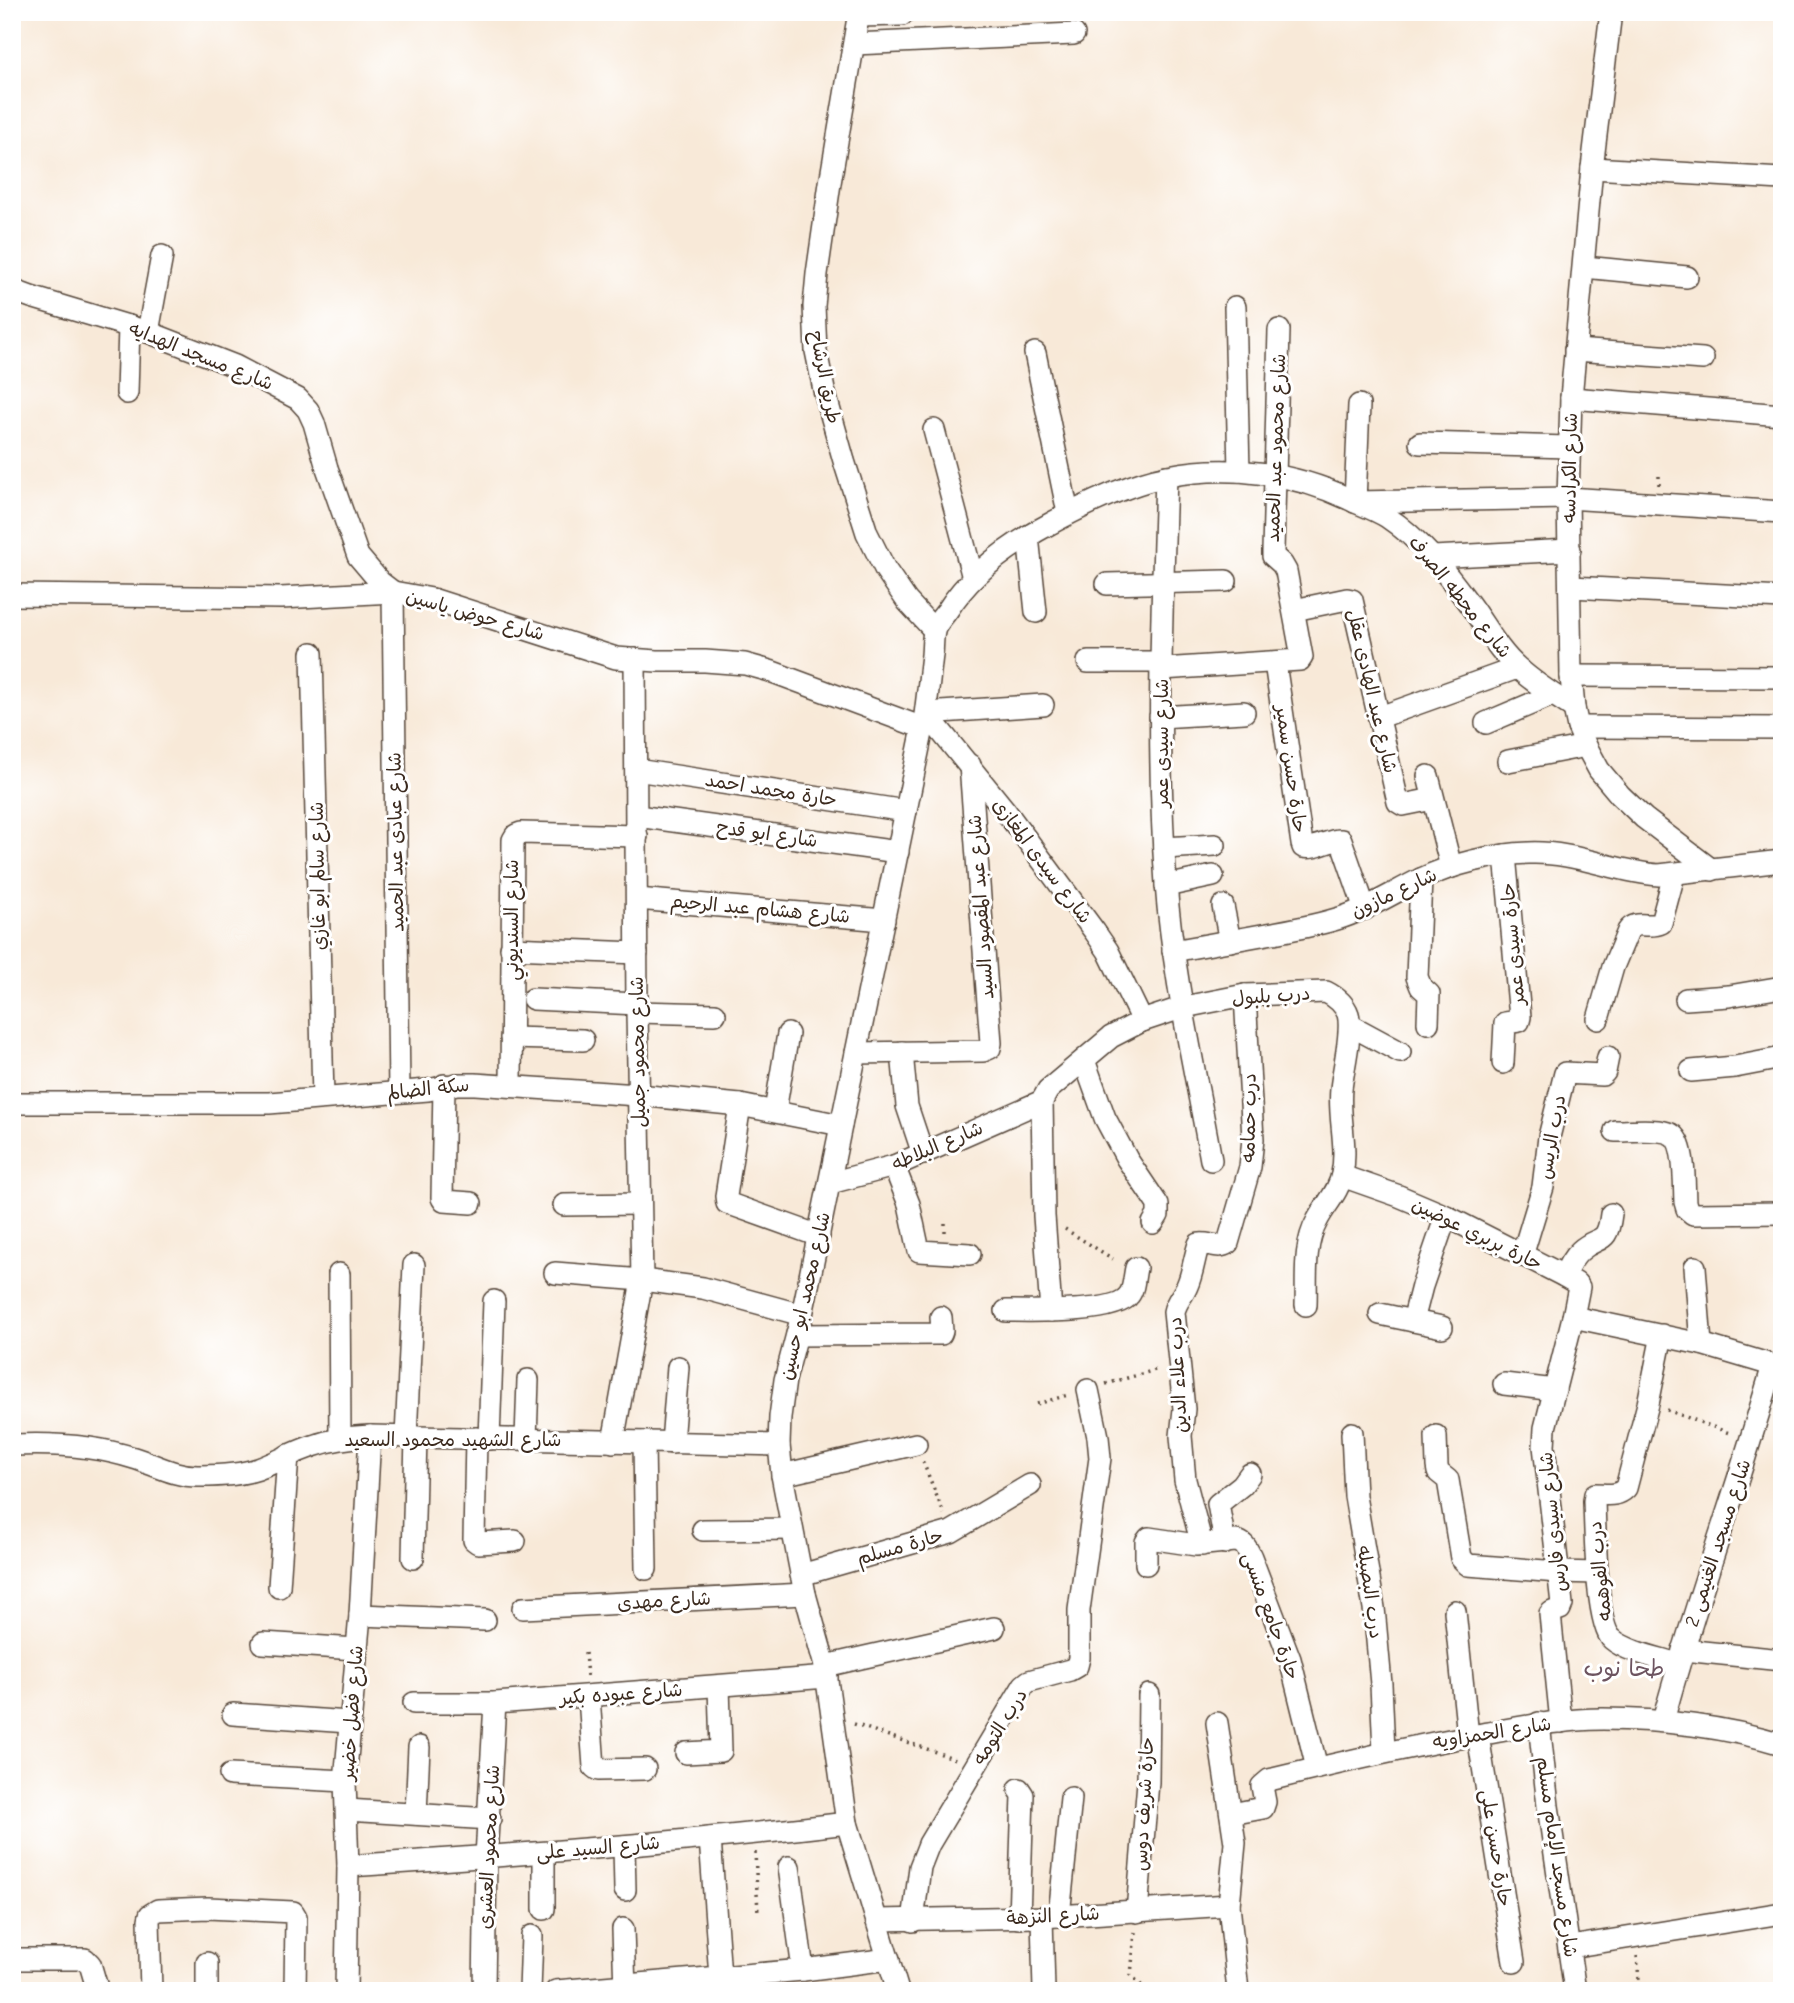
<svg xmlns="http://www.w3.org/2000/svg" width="1794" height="2003" viewBox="0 0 1794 2003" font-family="'Comic Neue','Playpen Sans Arabic',sans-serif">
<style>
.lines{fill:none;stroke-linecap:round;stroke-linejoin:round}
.minor-casing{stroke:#57473a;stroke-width:24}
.path{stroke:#57473a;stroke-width:3.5;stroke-dasharray:2 5;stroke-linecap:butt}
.minor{stroke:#fff;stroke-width:21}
.labels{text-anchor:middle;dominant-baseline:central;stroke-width:6;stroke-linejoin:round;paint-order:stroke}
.street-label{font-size:19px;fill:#3b2a1e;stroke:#fff}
.quarter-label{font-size:23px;fill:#6d5460;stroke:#fff}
</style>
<rect width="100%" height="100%" fill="#fff"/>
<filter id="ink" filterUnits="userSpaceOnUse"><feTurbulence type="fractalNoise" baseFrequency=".0143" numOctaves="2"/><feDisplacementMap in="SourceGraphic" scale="14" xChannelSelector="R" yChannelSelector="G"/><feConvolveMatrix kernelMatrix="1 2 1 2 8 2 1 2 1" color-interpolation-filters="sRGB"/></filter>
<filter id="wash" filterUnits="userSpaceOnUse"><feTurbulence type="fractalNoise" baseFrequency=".00686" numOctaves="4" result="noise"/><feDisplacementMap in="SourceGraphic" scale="28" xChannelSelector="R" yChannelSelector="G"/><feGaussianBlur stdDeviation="1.57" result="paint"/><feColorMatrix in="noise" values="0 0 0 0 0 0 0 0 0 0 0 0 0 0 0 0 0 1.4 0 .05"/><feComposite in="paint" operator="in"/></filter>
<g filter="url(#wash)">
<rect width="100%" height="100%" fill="#f8e9d8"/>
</g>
<g filter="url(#ink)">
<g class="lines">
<g class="minor-casing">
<g id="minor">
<path d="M859,12l-29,171 -13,91 -3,32 2,45 8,39 20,71 23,72 18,36 22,32 27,29"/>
<path d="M1611,12l-19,156 -21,230 -3,100 3,178 3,32 4,19 8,19 13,24 21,25 24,23 68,52"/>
<path d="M859,16l43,-1 3,-3"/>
<path d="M854,44l220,-10"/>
<path d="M1592,168l190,11"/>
<path d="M1584,267l103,10"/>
<path d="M12,290l19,7 117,35 87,34 63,33 10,11 6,13 13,45 31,88 22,26 13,10 6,500"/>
<path d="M1235,307l4,164"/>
<path d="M148,332l14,-76"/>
<path d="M1575,350l128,9"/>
<path d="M1035,353l33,160"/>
<path d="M127,393l2,-67"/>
<path d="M1571,398l211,17"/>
<path d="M1359,405l-4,97 213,-4 214,14"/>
<path d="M934,430l39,148"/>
<path d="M1420,443l148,4"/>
<path d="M1166,476c-4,136 -10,272 0,408 7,92 29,185 45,276"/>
<path d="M1028,536l8,76"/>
<path d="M1433,557l137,-7"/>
<path d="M1107,584l119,-3"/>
<path d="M1571,587l211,11"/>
<path d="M12,595l269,3 112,-6 39,7 184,59 41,3h48l40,3 25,7 153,57"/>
<path d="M1294,610l53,-11 5,1 46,202 5,3 30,-6"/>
<path d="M312,653l11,445"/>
<path d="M1088,662h74"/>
<path d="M1275,663l27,181 1,3c13,3 26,-8 38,-7l24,69"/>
<path d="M1162,669l138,-9 2,-3 -16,-86 -4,-7 -9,-8v-5l6,-221"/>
<path d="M1571,676l211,1"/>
<path d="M926,713l78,96 91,123 13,19 34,70"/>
<path d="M926,713l117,-8"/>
<path d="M1160,717l84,-5"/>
<path d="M1380,717l137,-49"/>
<path d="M1486,723l66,-28"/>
<path d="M1578,727l204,1"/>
<path d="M1508,761l78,-15"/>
<path d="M636,770l270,41"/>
<path d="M1428,776l23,91"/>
<path d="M637,816l261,36"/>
<path d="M1164,848l51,-3"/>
<path d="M1421,879l-4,98 4,10 8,7 -1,29"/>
<path d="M1166,886l47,-10"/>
<path d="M637,899l247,21"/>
<path d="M1223,906l7,35"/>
<path d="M511,948l126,5"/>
<path d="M1173,951c33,-6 66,-12 100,-18 22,-4 45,-8 67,-15 29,-9 54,-26 81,-39 32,-15 72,-25 108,-26 45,-2 86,19 130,22l123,-14"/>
<path d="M533,999l104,5"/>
<path d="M1686,999l43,-3 53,-9"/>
<path d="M637,1012l78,2"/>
<path d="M1598,1019l15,-52 15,-36c8,-12 21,-2 33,-8l13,-48"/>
<path d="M1350,1025l50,27"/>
<path d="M511,1038l72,2"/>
<path d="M902,1052l5,54 16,48"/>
<path d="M856,1053l127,-2 7,-3 1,-5 -21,-278"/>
<path d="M1084,1060l21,58 22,41 31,46v10l-5,8"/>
<path d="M1503,1063l2,-40 14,-2 1,-4 -15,-162"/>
<path d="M1691,1071l44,-4 47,-9"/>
<path d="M444,1085l-2,113 2,3 27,2"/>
<path d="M511,1085l2,-245 3,-5 5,-2 116,3"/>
<path d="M12,1103h257l159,-13 29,-6h18l163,11 102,10 101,20"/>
<path d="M740,1105l-14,91 1,7 92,33"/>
<path d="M775,1111l13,-77"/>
<path d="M1615,1131c14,0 44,-3 56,3 15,8 13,52 14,68l2,7 6,5 89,-1"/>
<path d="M894,1166l15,38 10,47 51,3"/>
<path d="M1342,1176l57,20 47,20 118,60 12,7 3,4 -6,30 -28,111 -1,18 18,158 -2,5 -8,3 -2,2 11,108"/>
<path d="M830,1183l64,-17 148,-65"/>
<path d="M564,1205l76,-1"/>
<path d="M1522,1256l21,-69 6,-50 16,-64 37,2 3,-3 3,-15"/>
<path d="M1695,1267l6,77"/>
<path d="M555,1273l87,7 61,8 99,27"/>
<path d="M339,1274l1,164"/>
<path d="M1564,1276c4,-9 8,-18 16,-25 19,-17 27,-4 31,-37"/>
<path d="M1006,1311c23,0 110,3 123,-16 5,-6 5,-19 7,-27"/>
<path d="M1051,1311l-7,-95 -2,-115 6,-11 63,-53 31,-16 42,-14 61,-12 81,-3c10,5 18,11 22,22 5,17 -5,55 -7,75 -3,28 7,57 1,85 -3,18 -17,31 -25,47 -14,25 -10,57 -11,84"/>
<path d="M1380,1314l62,13"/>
<path d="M1573,1317l128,27 81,24"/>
<path d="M1413,1321l9,-35 24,-70"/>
<path d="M797,1335l141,-1h3l1,-3 -1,-14"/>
<path d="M1662,1335l-14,69 -22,84c-9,9 -19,6 -31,6l-1,7c1,25 2,124 18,138 15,13 47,19 66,25"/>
<path d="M1504,1384l51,6"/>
<path d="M1352,1433l3,63 19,112 7,76 3,68"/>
<path d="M1436,1436l1,30 1,6 10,8 13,78 7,7 90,7 39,1"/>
<path d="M406,1437l8,-172"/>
<path d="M476,1438l-2,102 4,3 37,-2"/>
<path d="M489,1439l5,-138"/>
<path d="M526,1439l2,-59"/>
<path d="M613,1442l29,-162 -5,-268 -2,-353"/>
<path d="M644,1442l2,127"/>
<path d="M672,1443l6,-76"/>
<path d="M12,1445c42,-2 82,0 122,13 22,7 42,19 66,18 20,0 40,-1 58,-7 19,-7 36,-17 55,-23 19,-7 37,-9 57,-10l409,9"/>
<path d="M782,1475l134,-31"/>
<path d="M703,1530l89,-1"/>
<path d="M1225,1543l-7,-39 24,-19 8,-11"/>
<path d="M1202,1545l-17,-65 -4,-44 3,-27 -10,-97c2,-11 9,-16 13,-26 6,-13 7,-28 12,-42 10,-2 19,6 29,-1l22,-76 3,-28 -8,-144"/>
<path d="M413,1558l3,-121"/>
<path d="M1146,1564v-22l3,-4 47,7 39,-4c10,1 12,8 16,16l39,102 27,109"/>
<path d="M801,1575l150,-43 79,-47"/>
<path d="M279,1587l9,-132"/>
<path d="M523,1608l282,-14"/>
<path d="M1455,1611l13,125"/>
<path d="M360,1615l125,5"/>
<path d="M263,1643l93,6"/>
<path d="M1683,1650l99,10"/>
<path d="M825,1666l169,-38"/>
<path d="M589,1697l5,70 4,3 47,-1"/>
<path d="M414,1703h81l332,-26"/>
<path d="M233,1714l116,8"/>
<path d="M1663,1721c32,-120 76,-236 110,-356"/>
<path d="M1217,1723l18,120 -6,62 9,86"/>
<path d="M1539,1723l9,83 27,185"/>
<path d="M1478,1735l36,227"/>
<path d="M686,1753l35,-2 -2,-65"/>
<path d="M230,1775l115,6"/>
<path d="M1019,1789l4,6 -4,123"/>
<path d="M347,1810l143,9"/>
<path d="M416,1814l3,-67"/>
<path d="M1231,1814l32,-6 2,-6 -3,-16 7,-6c69,-17 137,-33 208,-45 41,-7 83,-16 126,-16 57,0 124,8 179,25"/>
<path d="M710,1838l10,139"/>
<path d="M624,1846l1,44"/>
<path d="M348,1866c166,-11 333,-23 499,-43"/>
<path d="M789,1867l14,103"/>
<path d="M544,1909v-56"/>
<path d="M1137,1912l11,-130 1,-87"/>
<path d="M1059,1916l12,-118"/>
<path d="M1042,1917l2,74"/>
<path d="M877,1920l165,-3 187,-12"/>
<path d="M913,1921l7,-54 9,-23 95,-159 5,-4 41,-11 7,-4 2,-8v-48l21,-152 -2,-21 -10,-47"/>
<path d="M623,1929l2,62"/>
<path d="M1570,1947l212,-34"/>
<path d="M12,1959h73l5,5 8,27"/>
<path d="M207,1963v28"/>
<path d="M151,1991l-2,-71 1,-5 8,-5 50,-2 85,4 3,5 -1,74"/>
<path d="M346,1991l2,-125 -3,-85 15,-166 10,-179"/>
<path d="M484,1991l2,-134 9,-154"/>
<path d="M530,1991l2,-55"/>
<path d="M556,1991l247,-21 86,-11"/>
<path d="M898,1991l-51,-168 -22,-157 -20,-72 -23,-119 -3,-30 1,-28 5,-37 17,-65 121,-587c4,-24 6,-49 9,-73 1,-9 0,-19 3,-27 3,-6 8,-12 12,-17 22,-35 55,-60 90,-80 39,-22 88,-47 131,-55 61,-12 125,-3 181,23 12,6 27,11 38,18 33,22 57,53 80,84 17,22 30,49 51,67 17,16 37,28 56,40"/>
</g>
</g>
<g class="path">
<path d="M1659,485v-12"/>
<path d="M1065,1229l48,30"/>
<path d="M945,1232v-12"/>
<path d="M1106,1384l53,-15"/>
<path d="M1037,1404l31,-9"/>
<path d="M1667,1410l65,24"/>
<path d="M923,1462l21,52"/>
<path d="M585,1653l2,24"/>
<path d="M854,1724l102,35"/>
<path d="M755,1852l3,61"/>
<path d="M1135,1932l-4,43 16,16"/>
<path d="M1637,1956l3,35"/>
</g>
<use href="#minor" class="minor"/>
</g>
</g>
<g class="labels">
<g class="street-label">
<text transform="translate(201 356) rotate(22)">شارع مسجد الهدايه</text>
<text transform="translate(825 377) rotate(79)">طريق الرشاح</text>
<text transform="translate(1276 448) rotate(-88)">شارع محمود عبد الحميد</text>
<text transform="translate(1570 468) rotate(-89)">شارع الكرادسه</text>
<text transform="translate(1460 597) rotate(51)">شارع محطه الصرف</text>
<text transform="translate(475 615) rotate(16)">شارع حوض ياسين</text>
<text transform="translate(1372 691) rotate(77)">شارع عبد الهادى عقل</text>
<text transform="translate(1162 743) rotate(-90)">شارع سيدى عمر</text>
<text transform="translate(1291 769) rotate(82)">حارة حسن سمير</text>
<text transform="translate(771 790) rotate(9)">حارة محمد احمد</text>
<text transform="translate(767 834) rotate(8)">شارع ابو قدح</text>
<text transform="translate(396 842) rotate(-91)">شارع عبادى عبد الحميد</text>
<text transform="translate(1042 861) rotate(53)">شارع سيدى المغازى</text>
<text transform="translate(318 876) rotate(-91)">شارع سالم ابو غازي</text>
<text transform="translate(1394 893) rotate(-25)">شارع مازون</text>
<text transform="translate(981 907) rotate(-94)">شارع عبد المقصود السيد</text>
<text transform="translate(760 909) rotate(5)">شارع هشام عبد الرحيم</text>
<text transform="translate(512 920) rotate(-90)">شارع السنديوني</text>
<text transform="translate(1513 944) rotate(-95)">حارة سيدى عمر</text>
<text transform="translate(1271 996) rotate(-4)">درب بلبول</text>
<text transform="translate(638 1052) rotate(-91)">شارع محمود جميل</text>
<text transform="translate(428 1089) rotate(-6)">سكة الضالم</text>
<text transform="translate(1249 1118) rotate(-89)">درب حمامه</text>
<text transform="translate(1552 1137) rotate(-80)">درب الريس</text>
<text transform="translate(937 1146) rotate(-23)">شارع البلاطه</text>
<text transform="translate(1477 1234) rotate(26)">حارة بربري عوضين</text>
<text transform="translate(805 1296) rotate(-77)">شارع محمد ابو حسين</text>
<text transform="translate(1178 1375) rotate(-93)">درب علاء الدين</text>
<text x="453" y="1440">شارع الشهيد محمود السعيد</text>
<text transform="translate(1553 1522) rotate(-96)">شارع سيدى فارس</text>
<text transform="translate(1718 1543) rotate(-72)">شارع مسجد الغنيمى 2</text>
<text transform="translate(900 1547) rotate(-16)">حارة مسلم</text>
<text transform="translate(1600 1571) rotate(-96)">درب الفوهمه</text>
<text transform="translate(1370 1592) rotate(82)">درب البصيله</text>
<text transform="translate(664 1601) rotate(-3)">شارع مهدى</text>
<text transform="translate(1271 1616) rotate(70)">حارة جامع منسى</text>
<text transform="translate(621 1694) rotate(-4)">شارع عبوده بكير</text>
<text transform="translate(352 1713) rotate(-86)">شارع فضل خضير</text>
<text transform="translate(1000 1727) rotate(-58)">درب التومه</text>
<text transform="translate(1492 1733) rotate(-9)">شارع الحمزاويه</text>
<text transform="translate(1144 1804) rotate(-87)">حارة شريف دوس</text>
<text transform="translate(489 1847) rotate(-87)">شارع محمود العشرى</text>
<text transform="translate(598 1848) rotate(-5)">شارع السيد على</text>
<text transform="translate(1496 1848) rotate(81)">حارة حسن على</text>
<text transform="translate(1557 1857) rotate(82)">شارع مسجد الإمام مسلم</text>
<text transform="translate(1053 1916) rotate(-3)">شارع النزهة</text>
</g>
<g class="quarter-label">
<text x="1624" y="1668">طحا نوب</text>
</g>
</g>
<rect width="1794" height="2003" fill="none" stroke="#fff" stroke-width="42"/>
</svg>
